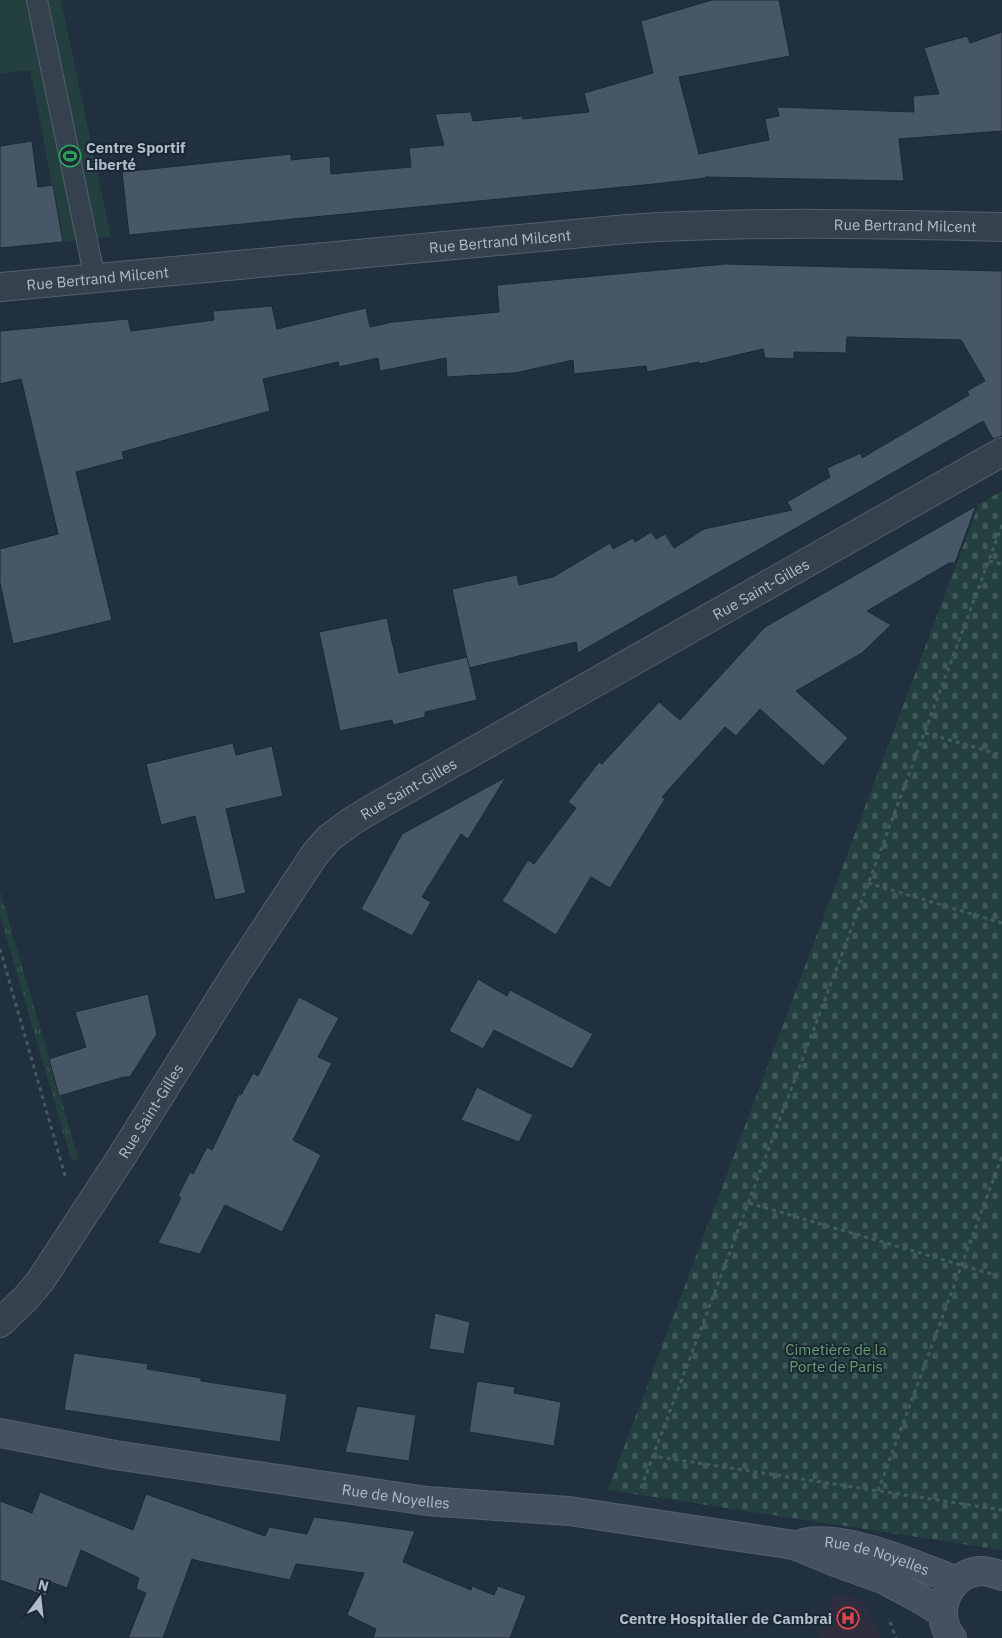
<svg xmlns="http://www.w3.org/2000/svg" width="1002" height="1638" viewBox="0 0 1002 1638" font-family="'IBM Plex Sans',sans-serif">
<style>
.medical{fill:#2f2e3f}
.grass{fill:url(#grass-tufts)}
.cemetery{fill:url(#cemetery-stones)}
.park{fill:#233f40}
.building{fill:#475768;stroke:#1c2935}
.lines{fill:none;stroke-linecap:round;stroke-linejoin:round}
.lane-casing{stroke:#535f6c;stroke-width:22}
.street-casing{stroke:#535f6c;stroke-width:30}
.secondary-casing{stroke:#535f6c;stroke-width:30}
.path{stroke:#415c5d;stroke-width:3;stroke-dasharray:4 4;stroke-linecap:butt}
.lane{stroke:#35424e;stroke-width:20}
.street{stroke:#35424e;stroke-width:28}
.secondary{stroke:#435162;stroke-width:28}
.labels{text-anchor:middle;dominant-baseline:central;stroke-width:4;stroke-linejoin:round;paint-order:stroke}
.poi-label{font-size:15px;font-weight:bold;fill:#b1bcca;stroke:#1a2733;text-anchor:start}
.street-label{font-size:15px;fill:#b1bcca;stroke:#1a2733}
.park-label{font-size:15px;fill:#669d6e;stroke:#1a2733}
</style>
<defs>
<pattern id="grass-tufts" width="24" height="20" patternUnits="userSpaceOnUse" patternTransform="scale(1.25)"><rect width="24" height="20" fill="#233f40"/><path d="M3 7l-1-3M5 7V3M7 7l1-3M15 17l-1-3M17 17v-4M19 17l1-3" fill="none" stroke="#41595a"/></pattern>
<pattern id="cemetery-stones" width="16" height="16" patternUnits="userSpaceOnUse" patternTransform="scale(1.25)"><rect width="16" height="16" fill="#233f40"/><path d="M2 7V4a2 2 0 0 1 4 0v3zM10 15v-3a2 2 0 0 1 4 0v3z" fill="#41595a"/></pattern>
</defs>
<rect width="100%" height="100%" fill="#21303f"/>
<path class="medical" d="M835,1593l26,5 21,40h-65z"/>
<path class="grass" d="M0,891l78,266 -2,4 -5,-2 -71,-243z"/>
<path class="cemetery" d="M1002,491v1059l-394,-60 371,-986z"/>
<path class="park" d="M0,0h61l50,237 -48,5 -33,-172 -30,4z"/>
<g class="building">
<path d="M712,0h67l11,56 -111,21 20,77 70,-14 -4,-21 14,-3 -2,-9 137,5 -1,-16 26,-2 -15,-46 43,-12 3,7 32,-11v99l-103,8 5,42 -199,-4 1,1 -52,6 -525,51 -7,-63 169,-18v6l39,-4 1,18 80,-7 -2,-19 35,-3 -9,-31 36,-2 2,9 49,-5 1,3 66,-7 -5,-19 69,-20 -12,-52z"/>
<path d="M32,141l6,46 15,-2 10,57 -63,6v-102z"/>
<path d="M725,264l277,7v165l-9,3 -10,-18 -405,232 -2,-11 -107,26 -17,-79 65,-14 2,10 34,-8 57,-34 3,6 20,-11 2,4 16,-10 5,7 9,-5 9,14 30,-19 88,-19 -5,-8 43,-25 -3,-9 34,-15 1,5 107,-63 -2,-4 18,-10 -24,-41 -114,-3 -1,16 -52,-1v7l-29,-1 -2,-9 -64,15v-2l-52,10 -1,-6 -72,8 -1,-14 -58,13 -68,4 -1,-19 -66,13 -2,-13 -39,9 -1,-5 -75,17 7,32 -148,41 2,7 -48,13 36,148 -99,24 -13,-61v-34l58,-15 -37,-155 -21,5v-53l128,-12 3,12 83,-11 -1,-9 59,-5 5,23 89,-21 4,19 22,-5 107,-10 -2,-27z"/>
<path d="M976,506l-21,57h-6l-82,48 24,14 -29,28 -66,38 52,47 -25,28 -63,-57 -24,27 -11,-9 -63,70 3,2 -55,89 -19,-11 -35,58 -54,-34 26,-41 6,4 42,-56 -8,-6 31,-40 3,2 57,-62 21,18 85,-93z"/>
<path d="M387,618l12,55 68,-16 10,43 -52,12v5l-32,8 -1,-5 -52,11 -21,-99z"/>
<path d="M233,743l3,12 36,-9 11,50 -57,13 20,84 -31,7 -20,-84 -34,9 -15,-61z"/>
<path d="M506,777l-38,62 -7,-5 -39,63 9,5 -19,34 -51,-27 41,-75z"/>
<path d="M478,979l29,17 3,-6 83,44 -21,35 -78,-39 -11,19 -34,-18z"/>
<path d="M148,994l9,40 -27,43h-6l-65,19 -10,-37 37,-12 -11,-35z"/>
<path d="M299,997l40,21 -21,39 14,6 -39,77 28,15 -39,77 -57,-27 -25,49 -42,-11 23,-45 -3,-2 12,-24 3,2 14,-27 5,3 27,-56 2,1 12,-22 5,3z"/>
<path d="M477,1087l56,28 -14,27 -58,-22z"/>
<path d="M435,1313l35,9 -6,32 -35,-5z"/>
<path d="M74,1353l74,11 -1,5 54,9v3l86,13 -7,48 -216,-32z"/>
<path d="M477,1381l38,6 -1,6 47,9 -7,44 -85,-14z"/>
<path d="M357,1406l59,9 -7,46 -64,-9z"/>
<path d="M40,1492l93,38 13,-36 119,42 4,-9 38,7 7,-17 101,14 -12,31 68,28 1,-4 22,9 4,-9 28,10 -16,42h-137l3,-9 -29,-14 17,-42 -68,-9 -6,16 -88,-18 -10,-3 -29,79h-35l18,-45 -10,-4 3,-11 -58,-28 -14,38 -16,-6 -5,14 -46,-16v-79l32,12z"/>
</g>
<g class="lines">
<g class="lane-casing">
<path id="lane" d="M37,0l58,279"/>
</g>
<g class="street-casing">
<g id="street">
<path id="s1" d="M0,287l627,-58c125,-8 250,-5 375,-2"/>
<path id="s2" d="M0,1323l26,-25 15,-18 81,-124 115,-184 78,-118 14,-16 23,-17 25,-15 625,-354"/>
</g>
</g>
<g class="secondary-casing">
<g id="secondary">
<path id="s3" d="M0,1433l115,22 312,46 142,10 225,34 41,17 50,18 37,20 21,13"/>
<path id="s4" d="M803,1543c41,-10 115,23 154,38"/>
<path d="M952,1638c-20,-24 -5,-63 27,-67 8,0 15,2 23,5"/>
</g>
</g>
<g class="path">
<path d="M1002,525l-172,461 -177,470 349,54"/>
<path d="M989,561l13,3"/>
<path d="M925,733l77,22"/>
<path d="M868,883l134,40"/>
<path d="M0,949l66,230"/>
<path d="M749,1203l253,74"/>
<path d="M641,1488l12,-32"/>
<path d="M878,1491l124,-335"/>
<path d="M890,1622l6,16"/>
</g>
<use href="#lane" class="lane"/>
<use href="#street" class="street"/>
<use href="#secondary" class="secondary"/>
</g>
<defs>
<g id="stadium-ring" transform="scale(1.125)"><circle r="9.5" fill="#1a2733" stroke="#2e9e5b" stroke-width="1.5"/><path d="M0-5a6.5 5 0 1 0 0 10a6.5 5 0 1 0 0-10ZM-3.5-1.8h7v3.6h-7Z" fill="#2e9e5b"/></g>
<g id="hospital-ring" transform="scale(1.125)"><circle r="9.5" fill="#1a2733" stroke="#e0444e" stroke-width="1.5"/><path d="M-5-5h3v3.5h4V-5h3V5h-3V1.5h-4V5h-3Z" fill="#e0444e"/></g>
</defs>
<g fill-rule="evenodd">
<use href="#stadium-ring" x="70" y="156"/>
<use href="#hospital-ring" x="848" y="1618"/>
</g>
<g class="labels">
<g class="poi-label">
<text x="86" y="147">Centre Sportif<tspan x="86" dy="17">Liberté</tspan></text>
<text x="832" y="1618" text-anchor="end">Centre Hospitalier de Cambrai</text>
</g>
<g class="street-label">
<text stroke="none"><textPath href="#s1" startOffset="908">Rue Bertrand Milcent</textPath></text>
<text stroke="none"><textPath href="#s1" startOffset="502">Rue Bertrand Milcent</textPath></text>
<text stroke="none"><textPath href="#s1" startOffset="98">Rue Bertrand Milcent</textPath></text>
<text stroke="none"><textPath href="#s2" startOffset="1086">Rue Saint-Gilles</textPath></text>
<text stroke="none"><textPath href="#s2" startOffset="681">Rue Saint-Gilles</textPath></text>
<text stroke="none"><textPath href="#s2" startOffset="261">Rue Saint-Gilles</textPath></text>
<text stroke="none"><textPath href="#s3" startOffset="401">Rue de Noyelles</textPath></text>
<text stroke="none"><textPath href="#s4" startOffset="76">Rue de Noyelles</textPath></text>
</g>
<g class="park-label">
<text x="836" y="1349">Cimetière de la<tspan x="836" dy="17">Porte de Paris</tspan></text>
</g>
</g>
<g transform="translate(40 1598) rotate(15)" stroke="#1a2733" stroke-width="4" paint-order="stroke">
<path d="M0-4L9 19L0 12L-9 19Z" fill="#b1bcca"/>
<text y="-8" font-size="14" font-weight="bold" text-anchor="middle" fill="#b1bcca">N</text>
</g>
</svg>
